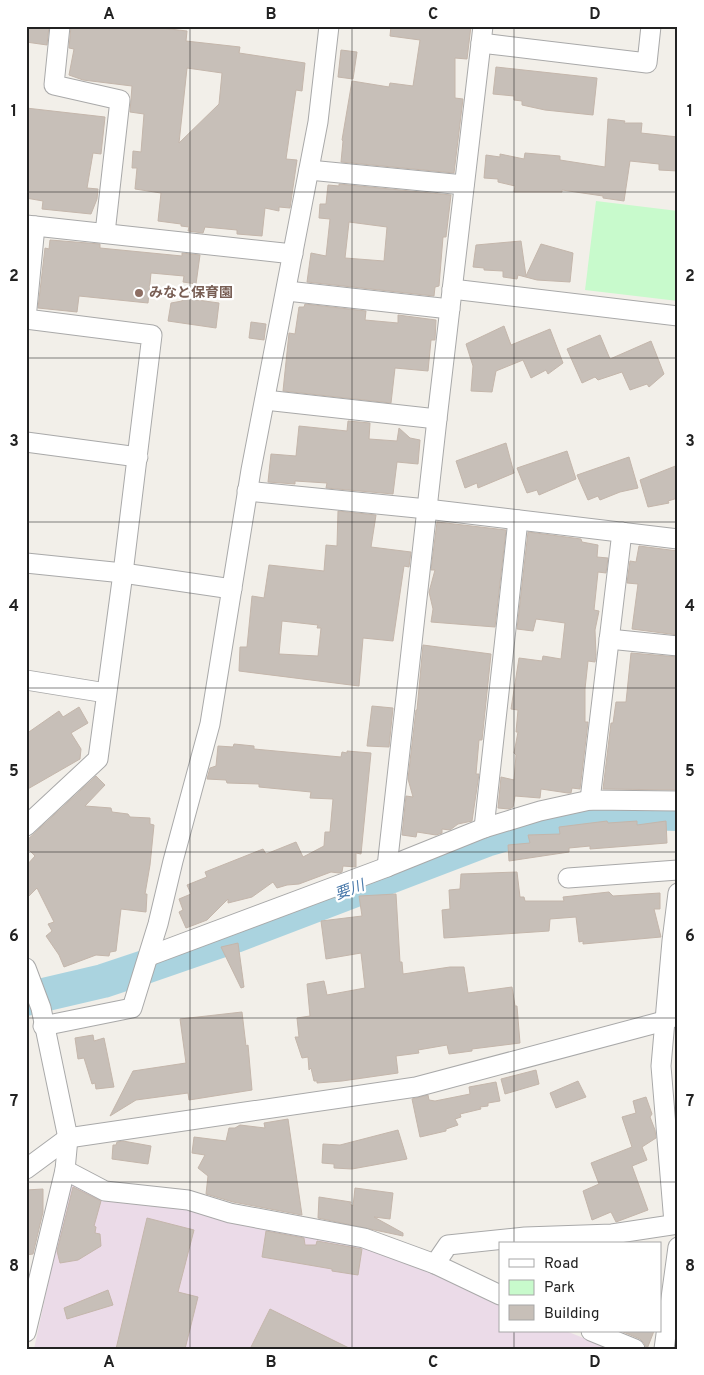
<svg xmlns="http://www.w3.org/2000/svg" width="704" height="1375" viewBox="0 0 704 1375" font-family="Overpass,'Noto Sans JP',sans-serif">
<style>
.industrial{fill:#ebdbe8}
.park{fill:#c8facc}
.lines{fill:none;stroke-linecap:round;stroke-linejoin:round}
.river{stroke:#aad3df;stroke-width:34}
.building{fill:#c7bfb8;stroke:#c4b6ab;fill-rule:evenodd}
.minor-casing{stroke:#a9a9a9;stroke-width:21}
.minor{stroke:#fff;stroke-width:19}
.grid{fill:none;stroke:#222;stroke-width:1;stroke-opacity:0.55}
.education-dot{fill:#8d6e63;stroke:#fff;stroke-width:2}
.labels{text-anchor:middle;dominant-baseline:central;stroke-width:4.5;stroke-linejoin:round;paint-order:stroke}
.education-label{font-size:14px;font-weight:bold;fill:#785e54;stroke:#fff;text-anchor:start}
.water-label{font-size:15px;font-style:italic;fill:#4a7aab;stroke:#fff}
.neatline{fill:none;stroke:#222;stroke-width:2}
.grid-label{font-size:16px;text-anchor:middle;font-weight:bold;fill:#222}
</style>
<rect width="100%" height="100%" fill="#f2efe9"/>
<path class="industrial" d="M71,1177l114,28 175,37 70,26 70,34v29h66l45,18h-577z"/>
<path class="park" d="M596,201l82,10v90l-93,-11z"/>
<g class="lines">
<path class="river" d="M26,999l77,-18 39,-13 93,-32 251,-96 44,-13 45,-12 22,-3 81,2"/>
</g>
<g class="building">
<path d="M26,26h23l-2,19 -21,-3z"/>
<path d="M71,26h73l43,5 -1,10 54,6 -1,6 66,10 -3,28 -6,-1 -10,69 11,1 -7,48 -11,-1v4l-14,-3 -3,28 -25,-2v-4l-32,-3 -2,6 -15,-2 1,-4 -8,-1v-2l-23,-3 3,-28 -26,-4 2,-21h-5l1,-17 8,1 3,-38 -14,-2 2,-26 -49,-6 -14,-5 5,-26 -5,-1zM187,68l35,5 -3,31 -40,39z"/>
<path d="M391,26h80l-4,33 -12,-1v40l8,1 -9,74 -113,-11 2,-21 -1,-1 10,-59 37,6 1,-4 23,3 7,-46 -30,-4z"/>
<path d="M341,50l16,2 -4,27 -15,-2z"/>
<path d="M496,67l101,11 -4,37 -48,-5 -23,-5v-4l-8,-1v-4l-21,-2z"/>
<path d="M26,108l79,9 -4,37 -8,-1 -6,35 11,1 -1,10 -6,15 -49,-5 1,-8 -17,-3z"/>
<path d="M608,119l17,2 -1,2h18l-1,10 37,4v34l-19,-1v-6l-29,-3 -6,40 -21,-3v-2l-41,-6v2h-48l1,-6 -17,-4v-3l-14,-1 2,-23 14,2v-3l24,5 1,-6 35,3v4l45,7z"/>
<path d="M339,184l112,11 -5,42h-3l-4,49 -4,1 -1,9 -127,-14 4,-29 15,3 4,-37 -11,-1 1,-14h6l2,-19 11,1zM349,222l38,5 -3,34 -39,-3z"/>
<path d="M50,240l50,4v4l82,8v-3l18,2 -4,29 -13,-2 1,-6 -33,-3 -3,30 -69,-7 -2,16 -39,-4 7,-60 4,1z"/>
<path d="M521,241l5,35 15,-32 32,9 -3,29 -33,-2 -19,-5 -1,4 -14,-2v-6l-19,-1v-2l-11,-1 3,-22z"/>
<path d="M183,298l36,5 -3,25 -48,-7 3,-18 11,-2z"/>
<path d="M305,304l61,7 -1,9 33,3v-8l38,5 -1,20h-4l-3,31 -33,-3 -4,35 -108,-12 6,-58 6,1 4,-27h5z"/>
<path d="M251,322l15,2 -2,16 -15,-2z"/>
<path d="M504,326l7,19 39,-16 13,34 -15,11 -2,-4 -15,8 -8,-18 -27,11 -4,21 -21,-1 2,-25 -7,-22z"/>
<path d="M600,335l10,24 41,-18 13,33 -15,13 -2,-3 -17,6 -8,-18 -24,8 -3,-3 -13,6 -15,-34z"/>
<path d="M348,421l22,2 -1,16 28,2 2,-13 11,10 10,2 -2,24 -21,-2 -4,32 -67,-6 1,-5 -32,-2v3l-27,-2 3,-28 25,2 3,-30 48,5z"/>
<path d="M506,443l8,30 -36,15 -1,-5 -12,5 -9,-27z"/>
<path d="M567,451l9,28 -37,16 -2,-5 -10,3 -10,-25z"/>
<path d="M629,457l9,31 -18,4 -20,8 -2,-4 -10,4 -11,-25z"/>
<path d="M678,465v33l-10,3 1,2 -21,4 -8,-27z"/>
<path d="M338,511l38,4 -5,32 40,5 -2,15 -5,-1 -11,75 -30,-3 -4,48 -120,-15 1,-24h7l5,-51 12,2 5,-33 55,6 2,-26 11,1zM282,621l36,4 -1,3h4l-3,28 -39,-2z"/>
<path d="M437,522l69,8 -11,97 -64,-5 2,-13 -4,-17 6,-22h-4z"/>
<path d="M528,532l53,7 1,3 16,3 -1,12 11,1 -2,15 -8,-1 -4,38 5,1 -4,19 1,25 -1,7 -7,-1 -3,28v33h3l-8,67 -8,-1 -1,5h-3l-27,-4 -1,9 -25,-2 -2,11 -4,2 -11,-1 3,-31 13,3 2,-25 -2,-2 4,-21h-2l2,-22 -7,-1 8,-51 23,3 1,-5 18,3 4,-36 -29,-4 -3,12 -16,-2z"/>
<path d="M639,546l39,5v84l-46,-6 6,-45 -11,-1 3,-22 6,1z"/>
<path d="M423,645l68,9 -9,86h-3l-3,34h3l-7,47 -14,3 -8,6 -8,-1v4l-6,2 -19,-3 -1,5 -14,-2 4,-39 7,1 -5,-18 8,-69h1z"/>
<path d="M631,653l47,4v133l-75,-1 8,-66h2l3,-21h10z"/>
<path d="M372,706l21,2 -4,39 -22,-1z"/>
<path d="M79,707l9,16 -17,10 10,16 -1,10 -54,31v-56l33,-23 4,6z"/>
<path d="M234,744l20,2v3l87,8 1,-5 5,1v-2l24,2 -10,101 -5,-1v14l-13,-1 -1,6 -3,1 -8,-1 -32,12 -12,1 -10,3 -4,-6 -21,15 -24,6v-4l-21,21 -21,8 -7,-16 4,-2 -4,-11 12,-5 -4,-9 20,-8 -2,-5 58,-23 3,5 30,-12 7,15 21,-11 1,-14h5l3,-33 -23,-1 1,-6 -52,-5v-3l-32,-1 -1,-3 -19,-1 3,-11 6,-2 2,-20 15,1z"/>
<path d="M96,776l9,9 -20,21 26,2 1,4 16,2 2,3 20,1v6l4,1 -4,40 -5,29h2l-1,18 -25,-3 -5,42 -6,1 -1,4 -13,-1 -32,12 -5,-12 -13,-19 6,-5 -4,-7 6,-2 -17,-34 -11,11v-33l9,-10 -9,-9v-6z"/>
<path d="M607,821l1,2 29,-2v4l29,-4 1,22 -77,6v-3l-21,2v4l-60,9 -1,-16 22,-2 -2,-8 32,-1 -1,-7z"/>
<path d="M517,872l3,25h4l1,4h39l-1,-4 46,-5 4,4 47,-3v16h-6l7,28 -78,7v-3l-4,1 -3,-25 -26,2 -1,12 -105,7 -2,-28 8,-1 -1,-19 11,-1 1,-15z"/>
<path d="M396,894l4,68h2l1,12 47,-7h14l4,26 44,-6 3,19h2l3,37 -48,6v2l-23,3 -2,-9 -29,5 1,3 -23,3 2,17 -56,8 -25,2v-2h-3l-3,-13 -2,2 -1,-13 -6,1 -7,-21h4l-2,-19 13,-2 -3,-32 17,-3 3,14 38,-7 -4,-35 -35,6 -5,-38 41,-5 -3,-20z"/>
<path d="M238,943l6,44 -3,1 -20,-41z"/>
<path d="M242,1012l4,34 2,-1 4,45 -63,10 -1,-7 -52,7 -26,16 23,-45 53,-8 -6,-44z"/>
<path d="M93,1035l1,6 10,-3 10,49 -18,2 -1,-6 -3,1 -8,-26 -6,1 -3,-21z"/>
<path d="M536,1070l3,14 -34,10 -4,-15z"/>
<path d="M578,1081l8,16 -30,11 -6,-15z"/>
<path d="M496,1082l4,19 -12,2v3l-8,1 1,2 -21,5 1,3 -6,2 3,6 -12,4v2l-26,6 -8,-38 16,-4 1,5 6,1 35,-7 -1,-7z"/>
<path d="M646,1097l6,17 -2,3 5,13 1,8 -14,9 5,13 -15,6 16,44 -32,12 -5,-10 -19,8 -9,-29 16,-7 -8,-21 41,-16 -10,-30 14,-4 -3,-12z"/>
<path d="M288,1119l14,96 -69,-13 -27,-8 2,-18 -10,-8 7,-13 -13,-2 2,-16 32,4 3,-13h6l5,-3 25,3 -1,-5z"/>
<path d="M398,1130l9,29 -55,10 -18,-1v-4l-12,-1 1,-19 17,1z"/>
<path d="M123,1141l28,5 -3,18 -36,-5 1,-14h3l1,-3z"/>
<path d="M73,1187l28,14 -7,25 2,1 -1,6 5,1 1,12 -23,14 -18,3 -3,-12z"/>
<path d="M355,1188l38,5 -3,26 -16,-2 29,16v3l-85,-18 1,-21 32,5 -1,2 3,2z"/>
<path d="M43,1189v23l-10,42 -7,1v-65z"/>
<path d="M147,1218l47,12 -16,62 20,5 -13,52h-69z"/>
<path d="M266,1231l38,7 1,7h11l1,-4 45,8 -4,26 -26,-4v-2l-70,-12z"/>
<path d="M108,1290l5,15 -46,14 -3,-11z"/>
<path d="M270,1309l81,40h-101z"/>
<path d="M621,1331h33l-7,18 -3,-6 -4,-4z"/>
</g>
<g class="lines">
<g class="minor-casing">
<g id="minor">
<path d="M60,26l-6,59 66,15 -15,133"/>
<path d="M481,43l166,20 4,-37"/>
<path d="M309,170l155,15"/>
<path d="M26,225l267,29"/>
<path d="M452,289l226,27"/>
<path d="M287,291l163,18"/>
<path d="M265,400l172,19"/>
<path d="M26,442l112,15"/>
<path d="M247,491l180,18 251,30"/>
<path d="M26,563l97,10 109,16"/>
<path d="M609,639l69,7"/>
<path d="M26,680l80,13"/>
<path d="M590,800l32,-268"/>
<path d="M26,826l72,-67 25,-186 29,-238 -126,-16 9,-93"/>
<path d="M484,828l34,-308"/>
<path d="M387,867l50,-448 46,-393"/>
<path d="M568,878l110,-8"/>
<path d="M149,956l238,-89 97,-39 56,-17 50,-11 88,1"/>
<path d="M26,968l15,40 27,130 -3,32 -39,162"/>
<path d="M43,1026l89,-18 26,-84 15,-63 37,-137 41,-254 67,-348 11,-96"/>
<path d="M26,1169l42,-31 348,-51 248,-66 14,-6"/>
<path d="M65,1170l40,21 83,9 42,13 134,25 71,26 65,31"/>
<path d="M674,1223l-13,-157 11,-125 6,-48"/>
<path d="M435,1264l13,-19 77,-8 87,-3 66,-10"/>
<path d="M591,1331l44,18"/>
<path d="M664,1349l14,-102"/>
</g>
</g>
<use href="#minor" class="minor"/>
</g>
<path class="grid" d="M190,26v1323M352,26v1323M514,26v1218M26,192h652M26,358h652M26,522h652M26,688h652M26,852h652M26,1018h652M26,1182h652M514,1331v18"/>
<circle class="education-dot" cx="139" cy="293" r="5"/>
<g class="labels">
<g class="education-label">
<text x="149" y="293">みなと保育園</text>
</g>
<g class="water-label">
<text transform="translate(350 891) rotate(-20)">要川</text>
</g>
</g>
<rect width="704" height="1375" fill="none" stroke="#ffffff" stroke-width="55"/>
<rect x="499" y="1242" width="162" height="90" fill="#ffffff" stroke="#a7a7a7"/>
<rect x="509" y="1259" width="25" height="8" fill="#ffffff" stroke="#a7a7a7"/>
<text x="544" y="1268" font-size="15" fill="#222222">Road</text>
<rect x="509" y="1280" width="25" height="15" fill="#c8facc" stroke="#a7a7a7"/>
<text x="544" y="1292" font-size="15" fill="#222222">Park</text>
<rect x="509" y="1305" width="25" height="15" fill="#c7bfb8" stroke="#a7a7a7"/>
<text x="544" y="1318" font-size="15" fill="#222222">Building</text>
<rect x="28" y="28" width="648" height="1320" class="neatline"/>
<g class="grid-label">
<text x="109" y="19">A</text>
<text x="271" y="19">B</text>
<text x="433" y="19">C</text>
<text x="595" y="19">D</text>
<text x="14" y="116">1</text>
<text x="690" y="116">1</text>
<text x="14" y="281">2</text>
<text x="690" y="281">2</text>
<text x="14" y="446">3</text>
<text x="690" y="446">3</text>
<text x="14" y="611">4</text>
<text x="690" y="611">4</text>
<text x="14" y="776">5</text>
<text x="690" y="776">5</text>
<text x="14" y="941">6</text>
<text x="690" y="941">6</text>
<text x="14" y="1106">7</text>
<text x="690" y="1106">7</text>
<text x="14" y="1271">8</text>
<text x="690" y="1271">8</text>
<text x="109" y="1367">A</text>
<text x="271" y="1367">B</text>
<text x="433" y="1367">C</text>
<text x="595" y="1367">D</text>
</g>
</svg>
